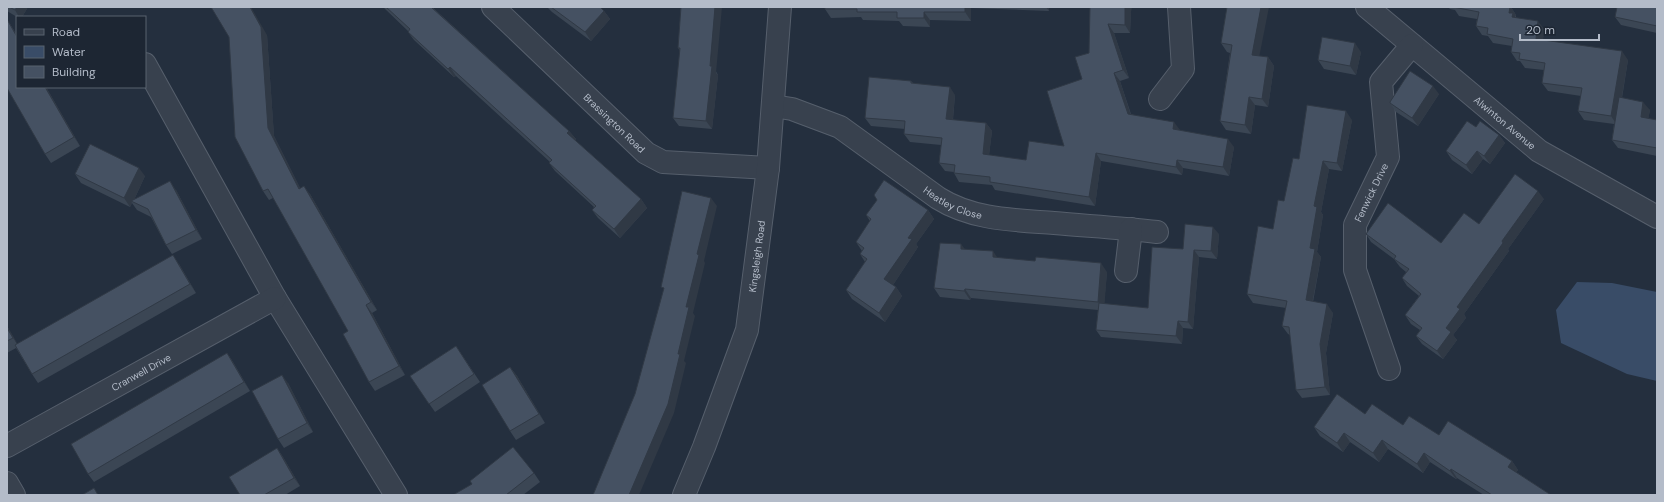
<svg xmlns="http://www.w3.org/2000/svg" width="1664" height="502" viewBox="0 0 1664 502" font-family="'DM Sans',sans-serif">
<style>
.water{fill:#394c67}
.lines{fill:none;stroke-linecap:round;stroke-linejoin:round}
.street-casing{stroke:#565f6c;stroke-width:24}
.street{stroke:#38414e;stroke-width:22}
.wall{fill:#3b4654}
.shaded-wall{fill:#303945}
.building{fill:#455162;stroke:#303945}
.labels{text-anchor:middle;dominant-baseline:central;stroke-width:3.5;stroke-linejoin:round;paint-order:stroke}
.street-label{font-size:10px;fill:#b4bcc9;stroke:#1d2633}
</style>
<rect width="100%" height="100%" fill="#242f3e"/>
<path class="water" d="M1577,282l35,1 45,9v89l-30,-7 -66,-31 -5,-33z"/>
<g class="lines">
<g class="street-casing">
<g id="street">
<path id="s1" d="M493,7l153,146 17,9 105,6"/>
<path id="s2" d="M1367,7l172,144 118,66"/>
<path d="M145,64l130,234 121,197"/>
<path d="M1160,99l23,-30 -4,-62"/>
<path id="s3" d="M773,106l19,3 48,18 98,71c35,22 77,22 116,25 34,3 69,5 103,9"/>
<path d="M1126,271l5,-42"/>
<path id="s4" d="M1389,369l-34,-99v-45l33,-68 -7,-75 31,-37"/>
<path id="s5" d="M7,446l268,-148"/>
<path d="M7,483l7,12"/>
<path id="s6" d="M684,495l20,-48 43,-117 21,-162 12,-161"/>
</g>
</g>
<use href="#street" class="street"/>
</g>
<g class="wall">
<path d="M7,7h21l-6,10h-5l-10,-6z"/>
<path d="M383,7h49l137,124 7,8 -1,1 66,59 6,9 -27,30 -22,-20 -6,-8 2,-3 -39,-36 -6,-8 1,-1 -94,-86 -2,1 -40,-37 -6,-8v-1z"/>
<path d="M547,7h53l4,4 6,8 -19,22 -39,-29z"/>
<path d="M681,7l37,68 -6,54 -33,-3 -6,-8 7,-67 -2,-3z"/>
<path d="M825,7h224v4l-78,-3v13l-41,-1v7l-27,-1 -4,-5 -36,-1 -2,-3 -30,1 -6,-9z"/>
<path d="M1090,7l41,5 -1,21h-16l15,45 -9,3 11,33 49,16 54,17 -5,29 -46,-8 -1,7 -81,-14 -6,45 -100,-16 -3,-5 -33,-3 -5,-9v-1l-9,-1 -6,-8 2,-18 -31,-3 -6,-8 1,-5 -34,-3 -6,-8 46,-37 2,2 42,12 -2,25 33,3 6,8 -3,24 37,5 38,-14 25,-93z"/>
<path d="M1227,7l32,49 9,1 6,9 -6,41 -13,-2 -4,29 -25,-4 -6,-9 10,-68 -3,-1 -6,-9z"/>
<path d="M1448,7h63l5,8v3l28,11 -1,11 85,20 -6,38 28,12 -2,9 9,1v36l-39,-8 -6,-8 2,-16 -30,-4 -6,-9 3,-15 -33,-5 -6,-8 2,-13 -19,-2 -5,-7h-3l-6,-9 1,-6 -19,-3 -5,-7 -6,-1 -6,-9 1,-7 -18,-3 -4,-6 -5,-1z"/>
<path d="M1657,7v26l-36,-8 -6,-8z"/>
<path d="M8,21l9,14v52h29l34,59 -29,17 -6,-9 -38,-66v-66z"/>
<path d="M267,35l7,101 26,52 10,6 67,116 -5,3 33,62 -30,16 -6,-9 -21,-51 -75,-133 -4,2 -6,-9 -34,-154z"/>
<path d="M1361,52l-5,23 -32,-6 -6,-9z"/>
<path d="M1439,94l-21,32 -22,-14 -6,-9z"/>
<path d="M1352,120l-10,51 -13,-2 -8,43 2,3 -6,37 4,5 -8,45 20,11 -7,40 4,42 -28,3 -6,-8 -6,-55 -2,-1 -6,-8 4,-18 -33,-5 -6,-9 26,-65 11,-28 15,-42z"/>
<path d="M1476,127l23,8 6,8 -15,21 -7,-5 -11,15 -20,-14 -6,-9z"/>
<path d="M75,174l70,2 -11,24 42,-10 26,49 -30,15 -6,-9 -15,-28 -14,-7 -5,-7 -2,4 -49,-24z"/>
<path d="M1544,199l-36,50 1,2 -45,63 2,4 -13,17 4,5 -14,19 -21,-15 -6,-8 4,-6 -9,-6 -6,-9 14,-19 -12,-10 -5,-8 4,-6 -6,-5 -6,-8 -23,-17 -5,-8 75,9 38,-19z"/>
<path d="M928,210l6,9 -18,25 2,3 -25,38 3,2 6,9 -17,26 -33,-23 -6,-9 19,-28 -5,-8 2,-3 -6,-9 14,-21 -4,-6z"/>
<path d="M1219,234l-2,25 -18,-2 -6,72 -10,-1 -1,16 -81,-7 -5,-7 2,-20 -127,-12 -1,2 -30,-3 -6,-9 31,-39 32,9 110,14 -3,32 44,4 35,-59z"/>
<path d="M179,264l17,29 -158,90 -6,-9 -16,-26 -9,5v-27l10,18z"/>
<path d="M456,346l24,36 -45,30 -25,-36z"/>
<path d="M227,353l6,9 17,29 -156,91 -6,-8z"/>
<path d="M510,367l7,9 28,47 -29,17 -6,-9z"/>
<path d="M288,383l25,49 -29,16 -6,-9z"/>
<path d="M1365,414l38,11 36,10 73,26 6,9 -2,2 35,23h-67l-27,-17 -1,1 -26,-17 -7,11 -35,-24 -9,13 -29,-20 -7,10 -23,-16 -6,-9z"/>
<path d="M277,448l6,9 17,29 -15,9h-45z"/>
<path d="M534,473l6,9 -17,13h-70z"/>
</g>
<g class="shaded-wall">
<path d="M17,7h11l-6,10h-3l-4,-7z"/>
<path d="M250,7h1l16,28 7,101 31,62 -6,-9 -31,-61z"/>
<path d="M715,7h7l-6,66 2,2 -6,54 -6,-8z"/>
<path d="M965,7h5l1,1v13l-6,-9z"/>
<path d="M1046,7h3v4z"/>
<path d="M1125,7h7l-1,5 -1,21 -5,-8z"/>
<path d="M1261,7h8l-11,56 -6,-8z"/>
<path d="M1505,7h6l5,8 -1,2 3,9z"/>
<path d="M604,11l6,8 -19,22 -6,-9z"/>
<path d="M924,12l6,8v7l-6,-9z"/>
<path d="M8,21l9,14v2z"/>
<path d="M1538,21l6,8 -2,18 -6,-8z"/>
<path d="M1108,24l6,9 15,45 -6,-8z"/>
<path d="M1355,43l6,9 -5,23 -6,-9z"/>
<path d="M1622,51l6,9 -11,65 -6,-9z"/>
<path d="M1268,57l6,9 -6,41 -6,-8z"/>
<path d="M450,67l6,9 -2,1 -6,-8z"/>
<path d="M1114,73l6,8 13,41 -5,-8z"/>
<path d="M1433,86l6,8 -21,32 -6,-8z"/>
<path d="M45,87h1l34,59 -6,-9z"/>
<path d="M950,87l5,8 -3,32 -6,-8z"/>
<path d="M1249,97l6,8 -4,29 -6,-9z"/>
<path d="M1643,102l7,8 -3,16 -6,-9z"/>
<path d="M1346,111l6,9 -10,51 -5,-8z"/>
<path d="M1174,122l6,8 -7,-1z"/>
<path d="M986,123l6,8 -4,32 -5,-9z"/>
<path d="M569,131l7,8 -3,3 -6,-9z"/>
<path d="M1499,135l6,8 -15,21 -6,-8z"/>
<path d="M1228,139l6,8 -5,29 -6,-9z"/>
<path d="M1477,151l6,8 -11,15 -6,-9z"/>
<path d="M1096,153l5,8 -6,45 -6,-9z"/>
<path d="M1177,160l6,8 -1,7 -6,-8z"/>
<path d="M1323,161l6,8 -8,43 2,3 -6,37 4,5 -10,52 -5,-9 8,-94z"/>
<path d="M139,168l6,8 -12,26 -2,-1 1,2 -2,4 -6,-9z"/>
<path d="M170,181l6,9 26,49 -6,-9z"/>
<path d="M304,186l6,8 67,116 -6,-8z"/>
<path d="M1538,191l6,8 -36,50 1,2 -45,63 2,4 -13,17 4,5 -14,19 -6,-8 9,-23 11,-21 45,-66z"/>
<path d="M711,198l6,8 -13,55 1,2 -12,50 2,3 -11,45 2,2 -12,50 -35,82h-10l49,-141 8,-47 11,-53z"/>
<path d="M641,199l6,9 -27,30 -6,-9z"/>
<path d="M928,210l6,9 -18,25 2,3 -27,41 -7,-9 24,-41z"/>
<path d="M1213,227l6,7 -2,25 -6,-8z"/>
<path d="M961,244l7,9 -7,-4z"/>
<path d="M1194,250l5,7 -6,72 -5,-7z"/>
<path d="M993,251l6,9 -6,-3z"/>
<path d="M173,255l6,9 17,29 -6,-9z"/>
<path d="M1101,263l6,9 -3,39 -6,-9z"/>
<path d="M896,287l6,9 -17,26 -6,-9z"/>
<path d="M965,289l6,9 -1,2 -6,-9z"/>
<path d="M1327,304l6,9 -7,40 4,42 -5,-8 -5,-43z"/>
<path d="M366,305l6,8 33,62 -6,-9z"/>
<path d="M1178,321l5,7 -1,16 -6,-8z"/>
<path d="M7,326l12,20 -6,-8 -6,-10z"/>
<path d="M227,353l6,9 17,29 -6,-9z"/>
<path d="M510,367l7,9 28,47 -6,-9z"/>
<path d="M282,375l6,8 25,49 -6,-9z"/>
<path d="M1344,433l6,9 -7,10 -6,-9z"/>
<path d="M1382,440l6,9 -9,13 -6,-9z"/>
<path d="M277,448l6,9 17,29 -6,-8z"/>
<path d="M1424,453l6,9 -7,11 -6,-9z"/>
<path d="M1512,461l6,9 -4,5 -6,-8z"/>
<path d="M1451,469l6,9 -1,1 -6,-8z"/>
</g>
<g class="building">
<path d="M9,7h8l-2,3z"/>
<path d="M211,7h39l11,20 7,101 31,61 5,-3 67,116 -5,3 33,61 -30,16 -26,-48 5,-3 -80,-142 -5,2 -28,-54 -6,-100z"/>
<path d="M386,7h45l138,124 -2,2 74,66 -27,30 -22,-19 4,-4 -47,-43 3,-3 -102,-93 -2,2 -40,-37 2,-3z"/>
<path d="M551,7h49l4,4 -19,21z"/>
<path d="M681,7h34l-5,59h2l-6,55 -33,-3 7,-70h-2z"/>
<path d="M825,7h140v5h-41v6h-27v-6h-40v-3h-32z"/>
<path d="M1090,7h35v18l-17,-1 15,46 -9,3 14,41 46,8 -1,7 55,10 -5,28 -46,-7 -1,7 -80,-14 -7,44 -99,-15v-5l-36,-4 1,-8 -16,-2 3,-25 -38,-4 1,-13 -40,-3 4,-41 42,4v2l39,4 -4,32 40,4 -3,31 43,6 3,-19 35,5 -17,-55 35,-12 -7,-22 14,-4z"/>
<path d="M1227,7h34l-9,48 16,2 -6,42 -13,-2 -4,28 -25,-4 12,-76 -11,-2z"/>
<path d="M1453,7h57l-1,6h4l-1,4 26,4 -2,18 86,12 -11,65 -33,-5 4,-23 -40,-5 3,-20 -26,-4 1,-6 -9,-1 2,-13 -26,-5 1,-6 -12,-2 3,-14z"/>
<path d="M1617,7h40v19l-42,-9z"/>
<path d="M8,21l9,16v50h28l29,50 -29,17 -38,-66v-66z"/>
<path d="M1322,37l33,6 -5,23 -32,-6z"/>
<path d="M1410,71l23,15 -21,32 -22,-15v-1z"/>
<path d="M1619,97l24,5 -2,15 16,3v28l-45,-8z"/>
<path d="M1307,105l39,6 -9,52 -14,-2 -9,45 3,1 -7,41 5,1 -9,51 21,4 -7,40 5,43 -29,3 -7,-63 -7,-1 5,-25 -40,-7 11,-68 15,3 5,-29 6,1 9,-43 6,1z"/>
<path d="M1467,121l9,6 4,-6 19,14 -15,21 -7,-5 -11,14 -20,-14z"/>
<path d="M90,144l49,24 -15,30 -49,-24z"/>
<path d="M1515,174l23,17 -36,50 1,2 -46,64 3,2 -14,19 5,4 -14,19 -21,-15 6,-8 -17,-13 16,-21 -19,-16 7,-9 -15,-10 2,-3 -30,-22 22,-31 53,40 23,-30 15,11z"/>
<path d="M884,180l44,30 -20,28 4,1 -28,40 12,8 -17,26 -33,-23 21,-31 -7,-5 4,-6 -8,-6 15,-23 -5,-4 11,-15 -3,-5z"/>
<path d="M170,181l26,49 -30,15 -18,-36 -17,-8z"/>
<path d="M682,191l29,7 -14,56 2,1 -13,52h3l-11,47h2l-12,50 -39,91h-36l42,-101 29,-106 -3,-1z"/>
<path d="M1185,224l28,3 -2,24 -17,-1 -6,72 -10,-1 -2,15 -80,-6 3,-27 49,5 4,-61 31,2z"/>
<path d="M940,243l21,1v5l32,2v6l42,4 1,-4 65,6 -3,39 -133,-13 -1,2 -30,-3z"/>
<path d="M173,255l17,29 -158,90 -17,-29z"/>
<path d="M7,328l6,10 -6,3z"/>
<path d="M456,346l18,28 -45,30 -19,-28z"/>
<path d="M227,353l17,29 -156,92 -17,-30z"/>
<path d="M510,367l29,47 -29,17 -28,-46z"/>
<path d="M282,375l25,48 -29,16 -26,-48z"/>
<path d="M1337,394l28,20 7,-10 31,21 6,-9 30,19 9,-14 64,40 -4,6 43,28h-59l-41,-26 -1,2 -26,-18 -7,11 -35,-24 -9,13 -29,-20 -7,10 -23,-16z"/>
<path d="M513,447l21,26 -28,22h-53l19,-11 -2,-3z"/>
<path d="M277,448l17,30 -30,17h-24l-11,-18z"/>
<path d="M94,488l4,7h-16z"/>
</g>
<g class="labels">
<g class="street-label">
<text stroke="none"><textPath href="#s1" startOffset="168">Brassington Road</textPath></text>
<text stroke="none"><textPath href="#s2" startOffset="180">Alwinton Avenue</textPath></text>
<text stroke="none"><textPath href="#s4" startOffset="186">Fenwick Drive</textPath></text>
<text stroke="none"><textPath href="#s3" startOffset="207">Heatley Close</textPath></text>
<text stroke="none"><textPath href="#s6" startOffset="251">Kingsleigh Road</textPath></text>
<text stroke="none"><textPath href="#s5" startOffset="153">Cranwell Drive</textPath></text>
</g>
</g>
<rect width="1664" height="502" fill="none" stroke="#b4bcc9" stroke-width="16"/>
<rect x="16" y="16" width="130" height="72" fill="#1d2633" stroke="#59626f"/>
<rect x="24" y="29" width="20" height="6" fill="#38414e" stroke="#59626f"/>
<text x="52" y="36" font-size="12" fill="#b4bcc9">Road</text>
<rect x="24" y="46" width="20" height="12" fill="#394c67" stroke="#59626f"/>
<text x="52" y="56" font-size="12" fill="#b4bcc9">Water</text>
<rect x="24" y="66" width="20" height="12" fill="#455162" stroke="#59626f"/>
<text x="52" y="76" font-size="12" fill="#b4bcc9">Building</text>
<path d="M1520 34v6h79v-6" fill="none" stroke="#b4bcc9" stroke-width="2"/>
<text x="1526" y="34" font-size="12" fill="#b4bcc9" stroke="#1d2633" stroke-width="3" paint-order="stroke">20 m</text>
</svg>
